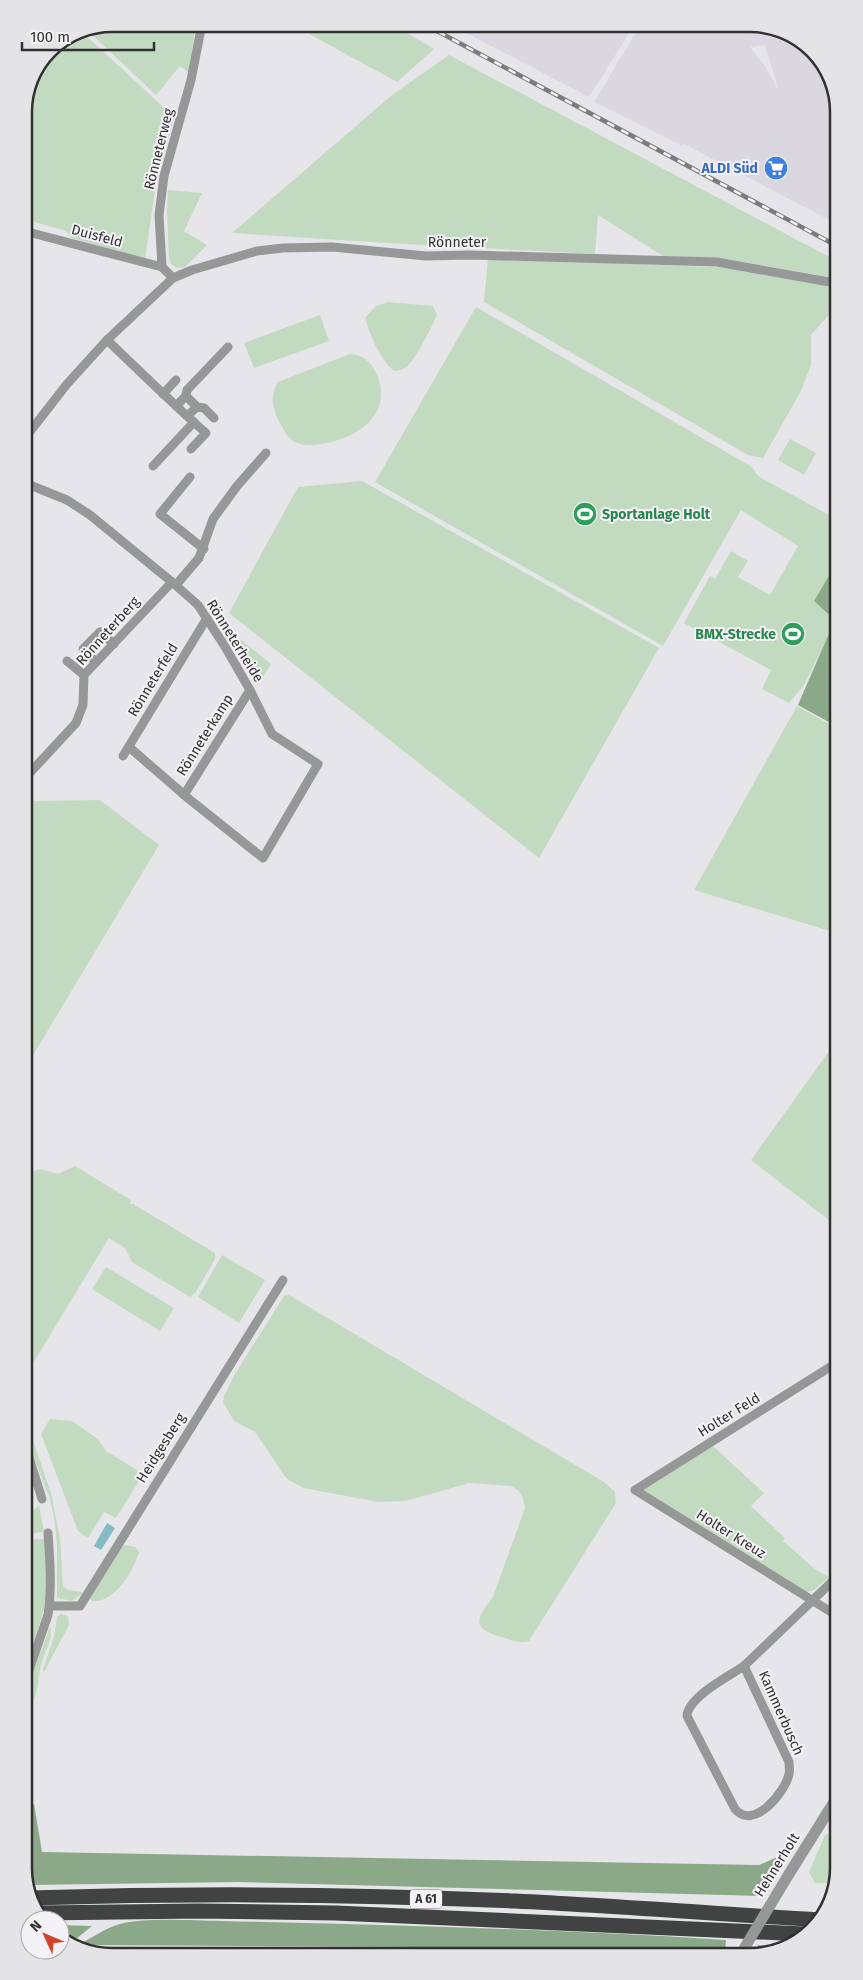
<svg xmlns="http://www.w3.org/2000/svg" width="863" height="1980" viewBox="0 0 863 1980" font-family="'Fira Sans',sans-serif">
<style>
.built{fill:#dbd7e1;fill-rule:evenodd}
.green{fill:#c2dbc0}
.forest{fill:#8ba989}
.water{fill:#84bac4}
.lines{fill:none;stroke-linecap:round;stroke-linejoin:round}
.minor{stroke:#969898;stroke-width:9}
.tertiary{stroke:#969898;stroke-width:11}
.motorway{stroke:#404342;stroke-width:15}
.rail-casing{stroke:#7b7a7c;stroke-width:4.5}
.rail{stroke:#f4f2f6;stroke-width:2.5;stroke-dasharray:8;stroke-linecap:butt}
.tertiary-bridge{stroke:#969898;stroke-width:11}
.labels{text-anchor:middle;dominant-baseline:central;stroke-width:4;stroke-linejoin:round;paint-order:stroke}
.shield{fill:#f4f2f6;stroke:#6c6b6d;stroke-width:1}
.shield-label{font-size:12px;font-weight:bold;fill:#313132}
.street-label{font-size:14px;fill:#313132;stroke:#f4f2f6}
.shop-label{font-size:14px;font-weight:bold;fill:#366cbe;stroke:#f4f2f6;text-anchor:end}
.leisure-label{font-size:14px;font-weight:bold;fill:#27864d;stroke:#f4f2f6;text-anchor:start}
.rim{fill:none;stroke:#313132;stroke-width:2.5}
</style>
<rect width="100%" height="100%" fill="#e6e5e9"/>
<g class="built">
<path d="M449,24h186l-46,73z"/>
<path d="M641,24h116l47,18 30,42 1,139 -151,-79 -2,2 -88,-44zM765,45l14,46 -14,-25 -15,-19z"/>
</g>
<g class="green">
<path d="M112,24h84l-7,49 -9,-7 -24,29 -70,-66z"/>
<path d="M295,24h97l42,25 -37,33 -86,-47z"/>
<path d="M80,30l94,87 -19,73 -10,69 -73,-21 -6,-7 -42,-12v-112l26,-58z"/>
<path d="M449,55l386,205v18l-114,-20 -58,-2 -65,-41 -3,39 -207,-11 -156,-10 160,-138z"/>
<path d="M168,190l34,3 -18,38 23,14 -22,22 -8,1 -6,-4 -2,-6 -2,-47z"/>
<path d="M488,258l245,10 102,18v22l-24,27v30l-10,26 -38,67 -15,-3 -264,-153z"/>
<path d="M388,302l45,4 4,9c-6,13 -21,45 -32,53 -4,2 -7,2 -11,3 -14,-12 -24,-36 -29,-53l11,-12z"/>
<path d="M476,307l276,160 6,9 78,43v207l-38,-21 25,-59 -19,39 -15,18 -27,-14 9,-19 -87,-47 26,-47 5,3 16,-28 17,10 -10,16 32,18 28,-49 -57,-36 -78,136 -288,-164z"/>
<path d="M320,315l9,26 -75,27 -10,-25z"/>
<path d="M350,354c13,1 20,7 26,19 18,38 -15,64 -50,70 -10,2 -21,4 -31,-1 -7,-3 -10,-10 -14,-17 -8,-14 -12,-28 -3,-43z"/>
<path d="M790,439l26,14 -12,22 -26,-15z"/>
<path d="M362,481l297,167 -120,210 -310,-245 69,-126z"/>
<path d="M225,627l46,37 -13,20z"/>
<path d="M797,706l39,22 1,205 -143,-43z"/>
<path d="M26,798l9,3 65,-1 59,45 -133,222z"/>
<path d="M837,1040l1,187 -87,-67z"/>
<path d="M75,1166l56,34 -1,4h3l82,49v6l-19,33 -6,5 -58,-35 -7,-14 -16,-10 -82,135v-200l14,-4 17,5z"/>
<path d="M222,1255l43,25 -26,43 -41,-26z"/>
<path d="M106,1267l68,41 -14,23 -68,-42z"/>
<path d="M289,1295l315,187 11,10 1,11 -87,138c-9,3 -17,-1 -27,-4 -30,-8 -27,-17 -9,-40l32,-89 -2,-9 -4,-8 -8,-5 -42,-3 -63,18 -27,1 -76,-14 -17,-10 -31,-46 -21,-11 -11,-19 1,-6 11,-22 49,-78z"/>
<path d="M50,1419l22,2 26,18 8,12 31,19 2,11 -23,37 -12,-6 -16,26 -10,-7 -37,-97z"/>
<path d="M27,1423l24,70 9,45 3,49c9,6 13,2 20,6l-11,8 -15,-3v-54l-3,-28 -5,-20 -22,-56z"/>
<path d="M713,1446l51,47 -13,13 34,32 -2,3 32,28 14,8 -15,13 -8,2 -164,-101 3,-4z"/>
<path d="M39,1505l5,27 -16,2v-18z"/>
<path d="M34,1539h11l2,44 -3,26 -16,53v-121z"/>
<path d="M124,1545l11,2 4,5c-5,18 -25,52 -47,49l-2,-2 2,-6 24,-42z"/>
<path d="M61,1614l7,2 1,9 -25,47 -1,-3 11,-32 3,-20z"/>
<path d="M50,1627c4,12 -6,26 -9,38 -4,16 -1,29 -13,44v-23z"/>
<path d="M839,1831v37l-5,15h-19l-6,-11 16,-37z"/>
</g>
<g class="forest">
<path d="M836,564v162l-38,-21 37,-85 -21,-19z"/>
<path d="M28,1804h6l8,48 717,13 32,-14 -29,45 -522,-14 -211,3z"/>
<path d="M222,1921c168,4 336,8 504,19l-1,12 -202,1 -103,-6 -342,-2c14,-7 27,-17 42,-21 29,-7 71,-3 102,-3z"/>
<path d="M60,1925l32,1 -21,17 -11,-5z"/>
<path d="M758,1945l28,2 -7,4 -25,1z"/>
</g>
<path class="water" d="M107,1523l8,5 -14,22 -7,-4z"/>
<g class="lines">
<g class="minor">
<path d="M24,231l138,36"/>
<path d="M173,278l-11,-11 -3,-52 5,-39 27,-96 11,-56"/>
<path d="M107,340c26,25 53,51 80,76l10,-9 -11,-11 -10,10"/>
<path d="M163,394l13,-14"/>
<path d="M186,396l1,-6 41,-43"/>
<path d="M197,407l7,1 10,10"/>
<path d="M189,418l17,15 -15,16"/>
<path d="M25,438l42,-54 40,-44 66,-62 19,-8 65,-19 26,-3 49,-1 94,9 44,-1 247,7 118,21"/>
<path d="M153,466l41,-44"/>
<path d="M190,477l-30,37 44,35"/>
<path d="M25,483l42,17 23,15 82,67 26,23 26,40 26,45 22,44 46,30 -55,94 -74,-59 -60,-52"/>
<path d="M176,585l23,-27 14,-39 24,-33 29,-33"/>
<path d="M67,661l17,14"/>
<path d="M96,662l-13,-13 17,-17 14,12"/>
<path d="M123,756l84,-138"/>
<path d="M26,777l50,-54 7,-18 1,-30 88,-93"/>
<path d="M184,795l66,-105"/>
<path d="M838,1362l-203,128 204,127"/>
<path d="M27,1451l15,48"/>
<path d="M50,1606h30l203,-326"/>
<path d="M744,1666l45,96c0,4 1,9 0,12 -4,19 -36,57 -54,35l-48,-93c1,-19 42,-40 57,-50z"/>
<path d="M744,1666l94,-90"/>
<path d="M28,1673l20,-58c4,-27 2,-55 0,-82"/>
</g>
<path class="tertiary" d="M789,1874l50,-80"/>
<g class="motorway">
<path d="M29,1898c162,-5 325,-4 486,3 103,5 205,13 307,19"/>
<path d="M40,1913l158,-2 138,2 468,21"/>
</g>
<g class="rail-casing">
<path id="rail" d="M424,24l411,221"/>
</g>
<use href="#rail" class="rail"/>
<path class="tertiary-bridge" d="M742,1952l47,-78"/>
</g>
<defs>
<g id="supermarket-disc" transform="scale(1.25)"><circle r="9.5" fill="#3f7fe0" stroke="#f4f2f6"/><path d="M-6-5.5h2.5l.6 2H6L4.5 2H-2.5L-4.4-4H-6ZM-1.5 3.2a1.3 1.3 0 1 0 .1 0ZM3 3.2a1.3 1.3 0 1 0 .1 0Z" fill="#fff"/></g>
<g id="stadium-disc" transform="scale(1.25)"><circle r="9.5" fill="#2e9e5b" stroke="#f4f2f6"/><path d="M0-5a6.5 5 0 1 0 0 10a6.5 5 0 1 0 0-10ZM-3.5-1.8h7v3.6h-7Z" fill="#fff"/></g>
</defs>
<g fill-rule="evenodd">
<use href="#supermarket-disc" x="776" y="168"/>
<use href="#stadium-disc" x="585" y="514"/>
<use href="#stadium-disc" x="793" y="634"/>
</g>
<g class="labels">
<rect class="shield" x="410" y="1889.5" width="32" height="19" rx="4"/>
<g class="shield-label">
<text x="426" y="1899">A 61</text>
</g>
<g class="street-label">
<text transform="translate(159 149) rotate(-76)">Rönneterweg</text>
<text transform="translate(97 236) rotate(15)">Duisfeld</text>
<text x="457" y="242">Rönneter</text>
<text transform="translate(108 631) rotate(-48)">Rönneterberg</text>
<text transform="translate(235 641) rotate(58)">Rönneterheide</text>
<text transform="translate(153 680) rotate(-59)">Rönneterfeld</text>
<text transform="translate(205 735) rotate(-58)">Rönneterkamp</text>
<text transform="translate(729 1415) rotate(-32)">Holter Feld</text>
<text transform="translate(161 1448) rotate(-58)">Heidgesberg</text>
<text transform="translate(731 1534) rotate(32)">Holter Kreuz</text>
<text transform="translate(781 1713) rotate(66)">Kammerbusch</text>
<text transform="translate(777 1865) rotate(-58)">Hehnerholt</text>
</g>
<g class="shop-label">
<text x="758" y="168">ALDI Süd</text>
</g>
<g class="leisure-label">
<text x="602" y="514">Sportanlage Holt</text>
<text x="776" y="634" text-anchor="end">BMX-Strecke</text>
</g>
</g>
<path d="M0 0H863V1980H0ZM112 32H750A80 80 0 0 1 830 112V1868A80 80 0 0 1 750 1948H112A80 80 0 0 1 32 1868V112A80 80 0 0 1 112 32Z" fill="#e4e3e6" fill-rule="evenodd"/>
<path class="rim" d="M112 32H750A80 80 0 0 1 830 112V1868A80 80 0 0 1 750 1948H112A80 80 0 0 1 32 1868V112A80 80 0 0 1 112 32Z"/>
<g transform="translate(45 1935) rotate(314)"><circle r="24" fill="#f4f2f6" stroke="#a6a5a8"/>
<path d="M0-4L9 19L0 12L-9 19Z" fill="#d1452f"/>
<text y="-8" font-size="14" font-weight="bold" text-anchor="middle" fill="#313132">N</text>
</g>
<path d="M22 42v8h132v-8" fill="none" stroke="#313132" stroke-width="2.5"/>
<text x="30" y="42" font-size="15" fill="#313132" stroke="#f4f2f6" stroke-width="4" paint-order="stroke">100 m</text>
</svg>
